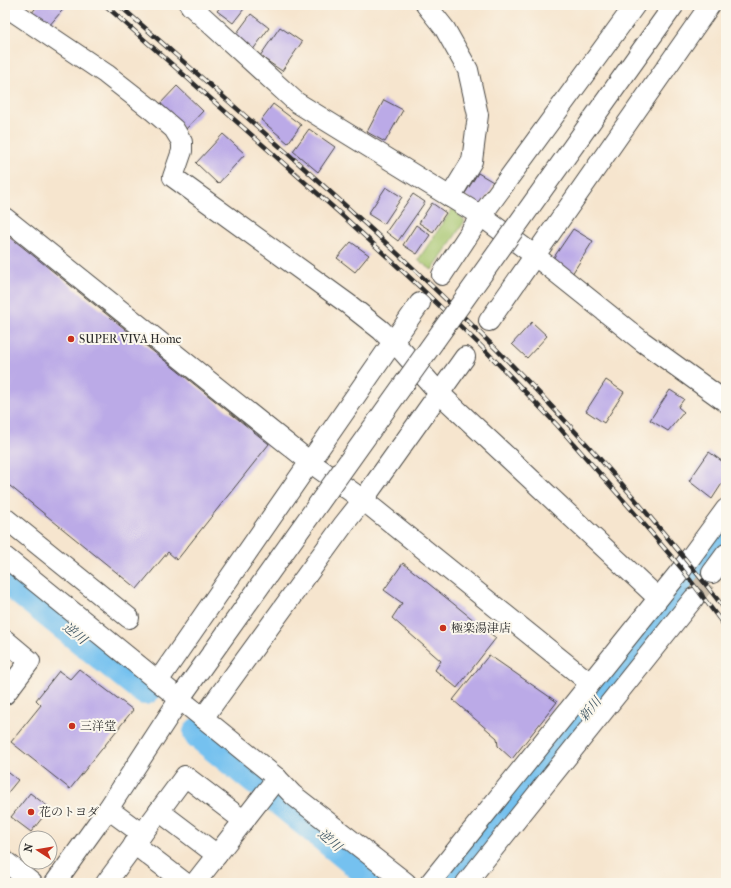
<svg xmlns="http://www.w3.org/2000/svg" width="731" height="888" viewBox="0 0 731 888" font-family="'IM FELL French Canon','Noto Serif JP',serif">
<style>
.green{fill:#a4c46c;stroke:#68784c}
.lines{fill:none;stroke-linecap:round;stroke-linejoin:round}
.river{stroke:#75c1ef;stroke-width:32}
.building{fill:#bbaae7}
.minor-tunnel{stroke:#cdc0ad;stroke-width:20;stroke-dasharray:20 10;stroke-linecap:butt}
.minor-casing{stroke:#494743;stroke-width:22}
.minor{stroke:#fff;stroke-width:20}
.rail-casing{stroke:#2b2b2b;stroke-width:4.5}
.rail{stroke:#fbf7ec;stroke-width:3;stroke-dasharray:9;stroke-linecap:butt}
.minor-bridge-casing{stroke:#494743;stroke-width:22;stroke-linecap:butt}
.minor-bridge{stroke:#fff;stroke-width:20}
.poi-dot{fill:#c8321e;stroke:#fbf7ec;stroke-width:1.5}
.labels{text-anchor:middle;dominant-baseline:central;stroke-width:4;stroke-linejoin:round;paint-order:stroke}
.poi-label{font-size:12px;fill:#2b2b2b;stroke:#fbf7ec;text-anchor:start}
.water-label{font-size:13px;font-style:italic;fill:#415866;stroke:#fbf7ec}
</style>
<rect width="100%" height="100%" fill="#fbf7ec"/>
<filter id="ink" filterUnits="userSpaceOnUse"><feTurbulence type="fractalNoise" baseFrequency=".025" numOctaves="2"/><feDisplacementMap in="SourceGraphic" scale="8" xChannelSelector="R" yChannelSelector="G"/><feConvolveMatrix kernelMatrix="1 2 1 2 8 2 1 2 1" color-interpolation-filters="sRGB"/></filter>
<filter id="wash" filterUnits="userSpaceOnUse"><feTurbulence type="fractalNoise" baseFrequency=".012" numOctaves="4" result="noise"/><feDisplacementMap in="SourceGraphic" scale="16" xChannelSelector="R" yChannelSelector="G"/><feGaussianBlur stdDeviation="0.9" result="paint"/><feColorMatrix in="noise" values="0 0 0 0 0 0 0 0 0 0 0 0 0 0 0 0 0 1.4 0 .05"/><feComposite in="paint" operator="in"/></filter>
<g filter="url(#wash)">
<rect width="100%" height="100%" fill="#f6e5ce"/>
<path class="green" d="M453,208l12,13 -33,49 -14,-10z"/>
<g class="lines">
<g class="river">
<path d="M5,577l140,112"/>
<path d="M199,733l58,47"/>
<path d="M277,797l105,86"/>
<path d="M448,883l234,-288 44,-64"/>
</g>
</g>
<g id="blocks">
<g class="building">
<path d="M38,5h29l-19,22 -17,-13z"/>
<path d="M222,5h25l-14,18 -16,-12z"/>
<path d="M251,14l18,14 -17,23 -18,-14z"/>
<path d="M280,27l22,15 -20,29 -22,-15z"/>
<path d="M177,86l26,25 -18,19 -26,-25z"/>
<path d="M384,100l19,10 -18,32 -18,-10z"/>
<path d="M273,104l28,21 -13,18 -27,-23z"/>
<path d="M309,129l26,18 -17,25 -25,-21z"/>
<path d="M223,134l22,20 -27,30 -22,-21z"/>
<path d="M478,173l17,10 -14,23 -17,-11z"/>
<path d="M386,187l16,10 -18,27 -16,-10z"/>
<path d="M413,194l12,8 -27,39 -12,-9z"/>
<path d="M432,203l14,10 -13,19 -14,-9z"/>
<path d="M416,225l14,10 -13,19 -14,-9z"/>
<path d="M573,229l20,12 -21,33 -20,-14z"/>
<path d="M5,233l264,211 -92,116 -9,-8 -31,37 -132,-107z"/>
<path d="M351,242l18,13 -14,17 -18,-14z"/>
<path d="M532,322l15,14 -20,22 -15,-14z"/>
<path d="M606,380l18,12 -20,31 -18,-12z"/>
<path d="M670,390l14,9 -6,8 6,5 -16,19 -18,-11z"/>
<path d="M709,452l17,12v20l-3,-2 -11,17 -23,-18z"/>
<path d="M403,563l93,75 -39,50 -22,-18 6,-9 -49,-43 10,-15 -18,-13z"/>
<path d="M489,655l68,47 -45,57 -14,-13 -1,-8 -44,-38z"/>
<path d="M79,669l54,41 -63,79 -59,-47 30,-37 -5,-5 23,-29 11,8z"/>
<path d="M5,770l13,10 -13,16z"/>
<path d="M30,793l20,15 -19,24 -20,-15z"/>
</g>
</g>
</g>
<g filter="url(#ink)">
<use href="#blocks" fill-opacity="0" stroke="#494743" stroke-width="1"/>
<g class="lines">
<path class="minor-tunnel" d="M694,598l18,-25"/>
<g class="minor-casing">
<g id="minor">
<path d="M190,5l106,97 185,114 53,39 109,87 83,60"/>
<path d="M426,5l19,24 23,41 10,45 -6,46 -22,36"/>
<path d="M5,6l101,68 46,36 22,19 8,13v9l-9,26 175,127 33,26 22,22 36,41 219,205"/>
<path d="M5,218l305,244 53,38 227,183"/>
<path d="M442,275l39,-59 154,-211"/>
<path d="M489,321l221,-316"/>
<path d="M5,518l124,100"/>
<path d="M5,557l272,221 16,17 113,88"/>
<path d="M712,573l14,-19"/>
<path d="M5,640l25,21 -25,33"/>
<path d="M158,681l262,-378"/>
<path d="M203,718l141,-194 19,-24 102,-143"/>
<path d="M108,809l34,25"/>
<path d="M159,811l58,44"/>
<path d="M134,844l51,39"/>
<path d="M5,861l27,22"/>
<path d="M55,883l53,-74 77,-118"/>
<path d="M106,883l79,-107 59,45"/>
<path d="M195,883l82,-105"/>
<path d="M430,883l252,-314 44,-60"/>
<path d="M466,883l228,-285"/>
</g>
</g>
<use href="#minor" class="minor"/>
<g class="rail-casing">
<g id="rail">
<path d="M105,5l238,211 78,72 60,58 76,79 74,84 51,60 44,59"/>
<path d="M119,5c185,163 373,322 531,512 26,31 52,61 76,94"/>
</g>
</g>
<use href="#rail" class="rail"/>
<g class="minor-bridge-casing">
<path id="minor-bridge" d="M185,691l489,-686"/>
</g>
<use href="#minor-bridge" class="minor-bridge"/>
</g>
</g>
<g class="poi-dot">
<circle cx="71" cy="339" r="4"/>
<circle cx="443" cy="628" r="4"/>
<circle cx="72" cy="726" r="4"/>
<circle cx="31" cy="812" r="4"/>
</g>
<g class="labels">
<g class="poi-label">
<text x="79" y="339">SUPER VIVA Home</text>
<text x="451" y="628">極楽湯津店</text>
<text x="80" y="726">三洋堂</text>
<text x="39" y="812">花のトヨダ</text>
</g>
<g class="water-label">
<text transform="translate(75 633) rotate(39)">逆川</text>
<text transform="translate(590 709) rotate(-51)">新川</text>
<text transform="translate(330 840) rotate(40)">逆川</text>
</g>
</g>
<rect width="731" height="888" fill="none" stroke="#fbf7ec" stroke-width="20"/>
<g transform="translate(38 850) rotate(282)"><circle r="19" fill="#fbf7ec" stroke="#a8a59f"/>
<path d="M0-3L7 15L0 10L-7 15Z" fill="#c8321e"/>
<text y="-6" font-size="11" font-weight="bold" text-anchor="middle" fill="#2b2b2b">N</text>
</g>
</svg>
